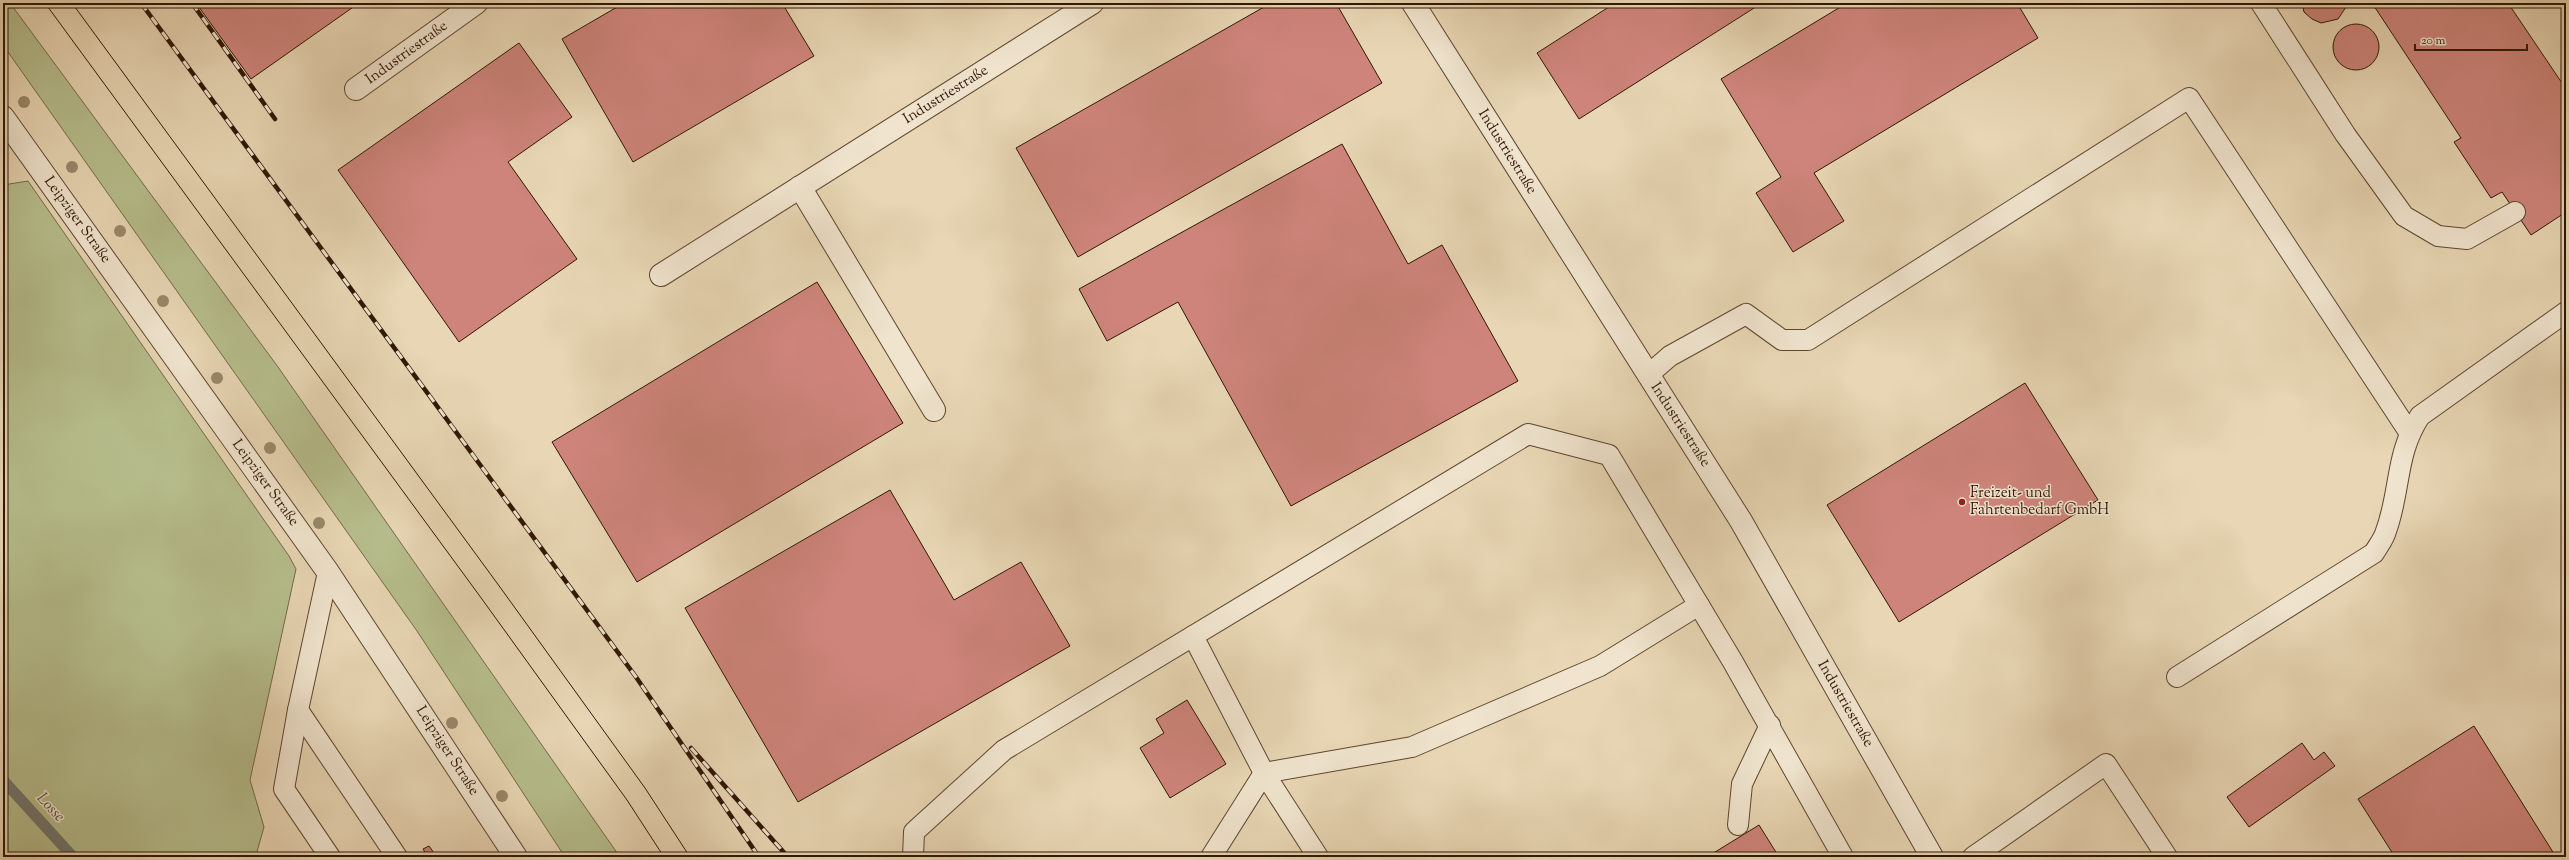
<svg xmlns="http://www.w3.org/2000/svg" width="2569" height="860" viewBox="0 0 2569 860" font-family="'Sorts Mill Goudy',serif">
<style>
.green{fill:#b6bd8c;stroke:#736a48}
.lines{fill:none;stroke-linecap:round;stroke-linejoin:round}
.stream{stroke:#707670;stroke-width:11}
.building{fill:#ce847b;stroke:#301604}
.service-casing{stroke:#5e4630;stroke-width:22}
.minor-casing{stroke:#5e4630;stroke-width:24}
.service{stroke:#f0e4ce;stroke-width:20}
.minor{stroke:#f0e4ce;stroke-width:22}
.tram{stroke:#301604;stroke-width:1}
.rail-casing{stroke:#301604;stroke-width:4.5}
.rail{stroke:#f0e4ce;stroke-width:3;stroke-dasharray:9;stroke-linecap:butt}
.tree{fill:#99886a}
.poi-dot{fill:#8f2418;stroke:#f0e4ce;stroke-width:1.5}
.labels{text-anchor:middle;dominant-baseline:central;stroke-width:3;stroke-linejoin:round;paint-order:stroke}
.street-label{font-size:15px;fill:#301604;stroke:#f0e4ce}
.poi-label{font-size:15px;fill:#301604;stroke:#f0e4ce;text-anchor:start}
.water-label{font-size:16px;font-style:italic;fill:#554e43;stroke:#f0e4ce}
</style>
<rect width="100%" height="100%" fill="#e8d6b4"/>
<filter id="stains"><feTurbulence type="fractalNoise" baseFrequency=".005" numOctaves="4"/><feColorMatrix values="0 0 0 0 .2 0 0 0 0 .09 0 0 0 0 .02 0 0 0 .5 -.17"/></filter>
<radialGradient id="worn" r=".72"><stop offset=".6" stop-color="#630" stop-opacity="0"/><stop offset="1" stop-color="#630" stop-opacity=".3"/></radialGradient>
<g class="green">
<path d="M3,3h7l268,364 342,490h-55l-148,-226 -414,-586z"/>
<path d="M28,181l261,375 7,13 -46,211 14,47 -8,28 1,2h-254v-672z"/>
</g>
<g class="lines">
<path class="stream" d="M3,780l70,77"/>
</g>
<g class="building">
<path d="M196,3h163l-108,76z"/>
<path d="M624,3h158l32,53 -181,106 -71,-123z"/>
<path d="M1271,3h65l46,80 -304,174 -62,-109z"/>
<path d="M1615,3h147l-183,116 -42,-66z"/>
<path d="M1847,3h170l21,35 -224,135 30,48 -51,31 -37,-59 25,-16 -60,-98z"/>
<path d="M2302,3h46v1l-10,15 -17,4 -9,-4 -8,-7z"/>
<path d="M2372,3h136l58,86v123l-35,23 -29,-43 -11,6 -37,-56 7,-4z"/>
<circle cx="2356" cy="47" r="23"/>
<path d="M519,43l53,74 -64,45 69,97 -118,83 -121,-172z"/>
<path d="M1342,144l66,120 34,-19 76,136 -227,125 -113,-204 -71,39 -28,-52z"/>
<path d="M817,282l86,141 -266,159 -85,-140z"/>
<path d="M2025,383l73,117 -199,122 -72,-117z"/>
<path d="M890,490l64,110 67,-38 49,84 -272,156 -113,-194z"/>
<path d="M1187,700l39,64 -56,34 -30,-50 24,-15 -8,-14z"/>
<path d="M2474,726l82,131h-161l-37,-58z"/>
<path d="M2302,743l12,17 10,-8 11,14 -86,61 -22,-30z"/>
<path d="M1759,825l20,32h-72z"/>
<path d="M429,846l8,11h-9l-5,-8z"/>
</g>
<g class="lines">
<g class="service-casing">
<g id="service">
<path d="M2261,3l84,131 59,82 34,20 29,3 48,-27"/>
<path d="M1648,375l22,-19 76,-42 36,26h26l381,-242 220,334"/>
<path d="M328,572l-30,138 99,147"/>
<path d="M1193,636l71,137 54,84"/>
<path d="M2177,677l197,-124c4,-7 10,-14 12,-22 15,-41 9,-77 34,-115l146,-104"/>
<path d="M298,710l-14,79 46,68"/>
<path d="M1738,825l4,-41 28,-59"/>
<path d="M913,857l1,-25 90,-82 524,-316 81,21 124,207 110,195"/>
<path d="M1211,857l53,-84 148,-26 188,-81 99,-61"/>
<path d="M1973,857l133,-93 61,93"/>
</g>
</g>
<g class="minor-casing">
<g id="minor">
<path d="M1413,3l328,518 191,336"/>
<path d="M356,89l120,-86"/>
<path d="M3,117l325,455 188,285"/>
<path d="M800,187l134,223"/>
<path d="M661,275l431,-272"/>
</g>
</g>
<use href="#service" class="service"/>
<use href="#minor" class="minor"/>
<g class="tram">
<path d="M45,3l434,592 148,205 37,57"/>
<path d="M72,3l425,580 148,205 45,69"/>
</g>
<g class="rail-casing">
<g id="rail">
<path d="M141,3l495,674 123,180"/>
<path d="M192,3l83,116"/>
<path d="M691,748l97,109"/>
</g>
</g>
<use href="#rail" class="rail"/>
</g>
<g class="tree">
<circle cx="24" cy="102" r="6"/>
<circle cx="72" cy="167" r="6"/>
<circle cx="120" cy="231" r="6"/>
<circle cx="163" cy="301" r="6"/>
<circle cx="217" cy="378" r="6"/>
<circle cx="270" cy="448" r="6"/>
<circle cx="319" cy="523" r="6"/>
<circle cx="452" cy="723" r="6"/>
<circle cx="502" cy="796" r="6"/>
</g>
<circle class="poi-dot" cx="1962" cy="502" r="4"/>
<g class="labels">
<g class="street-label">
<text transform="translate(407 53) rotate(-36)">Industriestraße</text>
<text transform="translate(946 95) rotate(-32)">Industriestraße</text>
<text transform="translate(1507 152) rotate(58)">Industriestraße</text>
<text transform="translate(77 220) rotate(54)">Leipziger Straße</text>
<text transform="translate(1680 425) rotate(57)">Industriestraße</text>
<text transform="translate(265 483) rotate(54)">Leipziger Straße</text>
<text transform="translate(1845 704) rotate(60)">Industriestraße</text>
<text transform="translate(447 751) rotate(57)">Leipziger Straße</text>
</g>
<g class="poi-label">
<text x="1970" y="493">Freizeit- und<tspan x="1970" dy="17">Fahrtenbedarf GmbH</tspan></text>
</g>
<g class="water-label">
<text transform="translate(50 808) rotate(47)">Losse</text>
</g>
</g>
<rect width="2569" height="860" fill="none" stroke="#e8d6b4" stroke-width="16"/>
<rect x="4" y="4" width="2561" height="852" fill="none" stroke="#301604" stroke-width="2"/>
<rect x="8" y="8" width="2553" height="844" fill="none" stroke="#301604"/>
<path d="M2415 44v6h112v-6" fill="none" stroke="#301604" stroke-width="2"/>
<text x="2421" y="44" font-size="12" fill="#301604" stroke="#f0e4ce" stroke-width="3" paint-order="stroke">20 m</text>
<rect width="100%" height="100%" filter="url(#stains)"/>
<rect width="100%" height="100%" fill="url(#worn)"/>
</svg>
